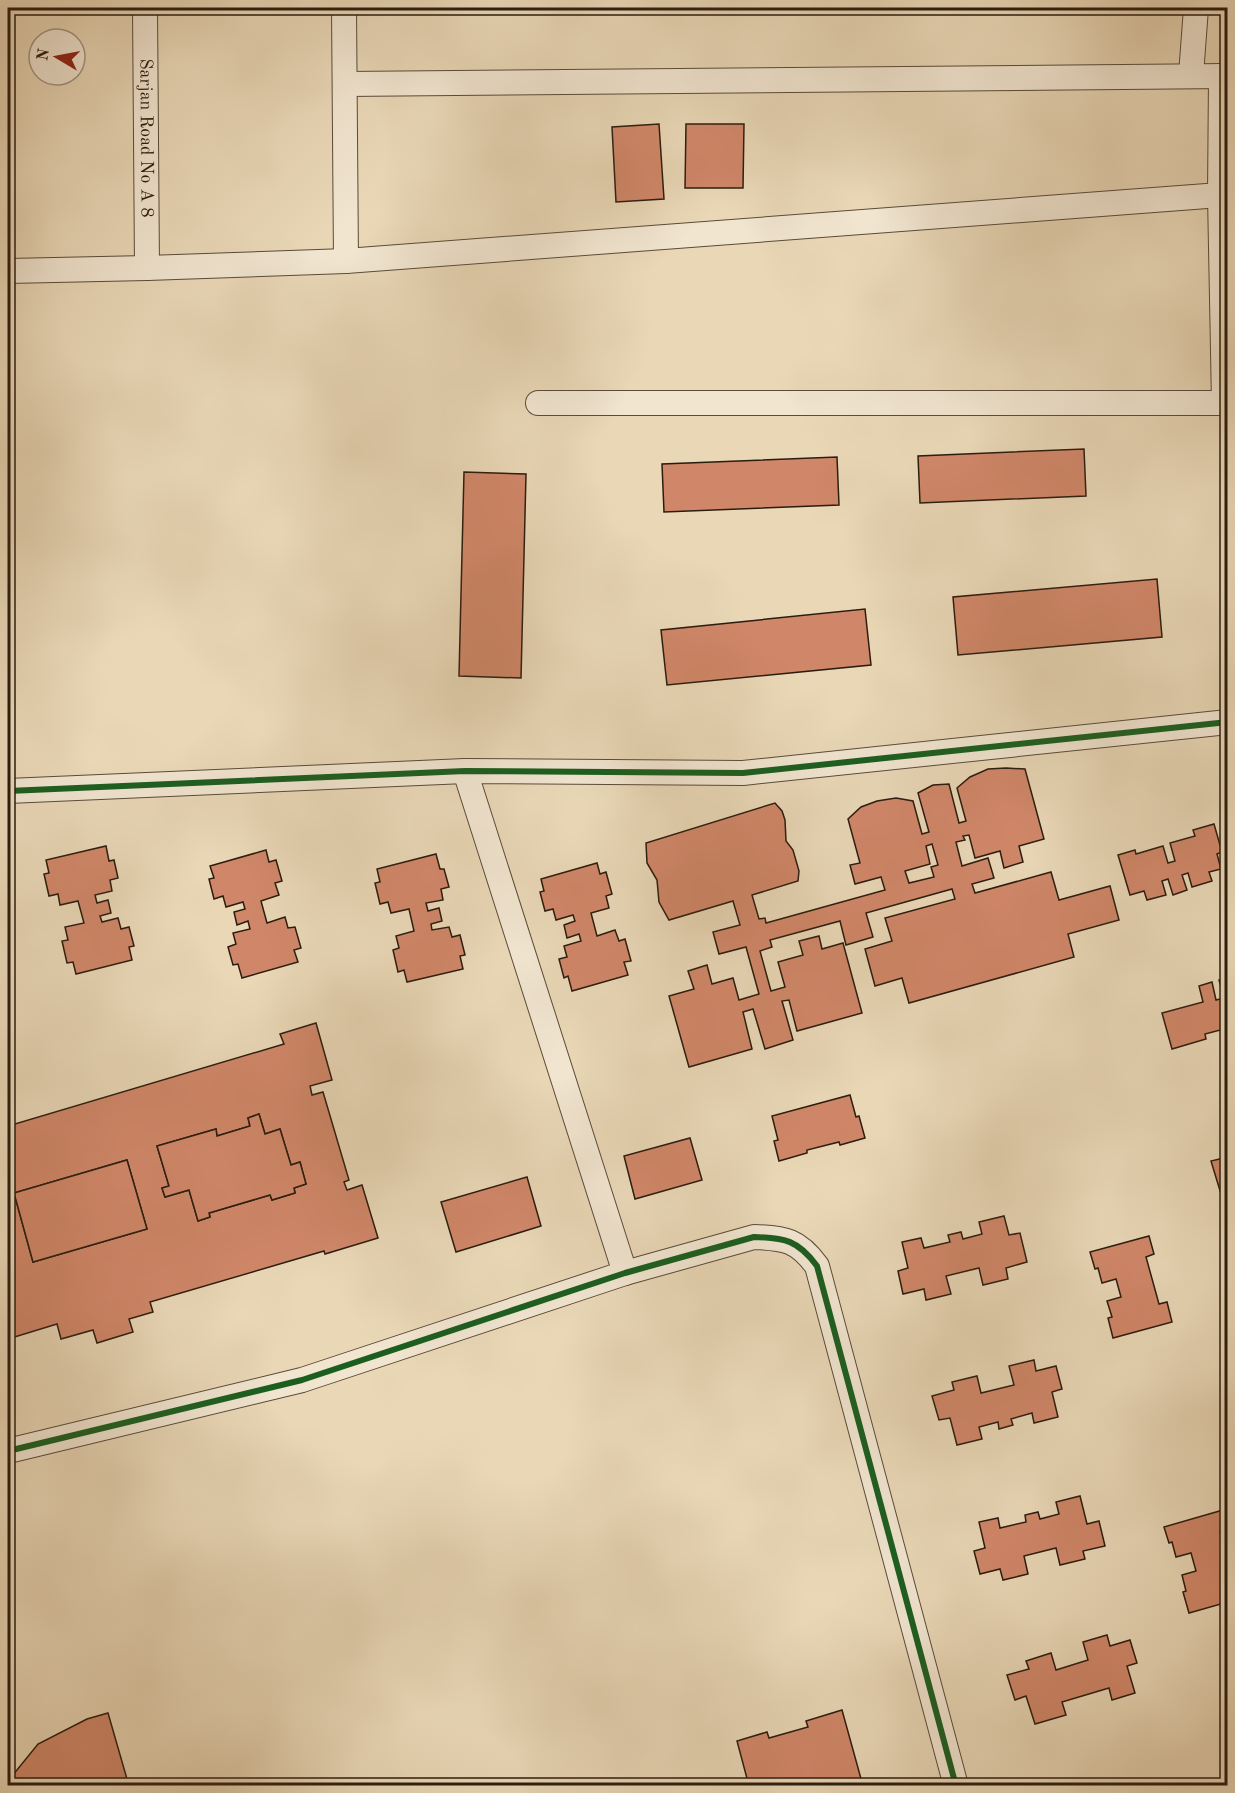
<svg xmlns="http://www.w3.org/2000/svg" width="1235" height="1793" viewBox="0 0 1235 1793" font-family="'Old Standard TT',serif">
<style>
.building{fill:#d08769;stroke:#2b1c0f;stroke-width:1.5;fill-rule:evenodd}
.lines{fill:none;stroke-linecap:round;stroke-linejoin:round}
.street-casing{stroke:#5a4b39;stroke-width:26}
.street{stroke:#f1e5d0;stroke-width:24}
.cycleway-casing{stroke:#f1e5d0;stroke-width:10}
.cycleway{stroke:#1b5e20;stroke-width:6}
.labels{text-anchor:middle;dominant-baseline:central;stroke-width:6;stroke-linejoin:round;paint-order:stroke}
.street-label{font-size:18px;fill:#2b1c0f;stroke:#f1e5d0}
</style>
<rect width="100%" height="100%" fill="#e9d7b6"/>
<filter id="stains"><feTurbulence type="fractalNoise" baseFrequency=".00333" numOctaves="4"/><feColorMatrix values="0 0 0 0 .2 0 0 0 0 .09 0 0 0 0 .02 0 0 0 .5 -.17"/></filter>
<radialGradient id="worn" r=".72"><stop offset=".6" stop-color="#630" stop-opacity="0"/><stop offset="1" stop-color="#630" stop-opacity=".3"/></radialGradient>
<g class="building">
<path d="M463,8h47v2z"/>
<path d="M659,124l5,75 -48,3 -4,-75z"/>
<path d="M686,124h58l-1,64h-58z"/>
<path d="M1084,449l2,47 -166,7 -2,-47z"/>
<path d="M837,457l2,48 -175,7 -2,-48z"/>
<path d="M464,472l62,2 -5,204 -62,-2z"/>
<path d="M1157,579l5,58 -204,18 -5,-58z"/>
<path d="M865,609l6,56 -204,20 -6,-55z"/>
<path d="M1006,768l19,1 19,70 -25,7 4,16 -19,6 -4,-17 -25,7 -6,-23 -6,1 2,4 -9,2 6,24 26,-8 6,20 -22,6 3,9 76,-21 8,28 51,-14 9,34 -51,14 6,23 -165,46 -7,-25 -27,8 -10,-37 27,-8 -7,-23 70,-19 -3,-10 -86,24 7,24 -27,8 -6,-24 -70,19 2,7 -12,4 11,40 14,-4 -7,-25 25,-7 -4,-14 20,-5 3,13 21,-6 19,70 -65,18 -8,-31 -7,1 11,39 -28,9 -12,-40 -10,3 9,37 -63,18 -20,-71 25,-7 -6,-18 19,-6 5,19 21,-6 6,22 20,-6 -13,-47 -27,7 -6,-22 27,-7 -7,-24 -64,19 -10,-18 -2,-22 -10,-17 -1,-20 129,-40 7,8 3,9 1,21 7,9 6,21 -1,10 -46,14 7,24 6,-1 1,5 119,-33 -4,-13 -26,7 -5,-19 10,-2 -12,-44 13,-12 16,-6 19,-3 17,3 9,33 7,-2 -11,-39 15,-8 16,-1 10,39 7,-2 -9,-33 13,-11 18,-8zM932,844l6,21 -7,2 3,10 -25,6 -4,-12 25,-7 -4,-18z"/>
<path d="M1214,824l8,28 -5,2 4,15 -12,3 3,9 -20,6 -4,-14 -6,2 5,15 -14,5 -5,-16 -6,2 4,14 -19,5 -3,-9 -14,4 -12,-40 17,-5 1,4 27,-8 5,17 7,-2 -5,-18 25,-7 -2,-6z"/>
<path d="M106,846l3,15 5,-1 4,18 -8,2 2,11 -17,4 2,8 11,-3 3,13 -11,3 2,6 16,-4 3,11 8,-2 5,19 -5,1 3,13 -56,14 -3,-12 -6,1 -5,-22 6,-1 -3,-13 19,-4 -6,-22 -18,4 -2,-11 -9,2 -5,-22 5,-1 -3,-13z"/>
<path d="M266,850l3,12 7,-2 6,21 -7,2 4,12 -18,6 6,22 18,-6 3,11 7,-1 6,21 -7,2 4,12 -56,16 -4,-14 -5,1 -5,-18 8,-3 -3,-11 17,-4 -2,-8 -11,4 -3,-13 11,-3 -2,-7 -17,5 -3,-11 -9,3 -5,-20 5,-1 -4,-12z"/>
<path d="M436,854l4,15h4l5,18 -8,2 2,11 -17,3 2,8 11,-3 3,13 -11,3 1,6 17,-3 3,10 8,-2 5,20 -5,1 3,13 -56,13 -3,-12 -6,2 -5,-22 6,-2 -3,-12 18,-5 -5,-22 -18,4 -3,-11 -8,2 -5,-21 5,-1 -3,-13z"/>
<path d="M597,863l3,11 6,-2 6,22 -6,2 3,12 -18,5 6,23 18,-6 4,11 6,-2 6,22 -7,1 4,13 -56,16 -4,-15 -4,2 -5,-19 8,-2 -3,-11 17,-5 -2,-7 -12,4 -3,-13 11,-4 -2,-6 -17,5 -3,-11 -8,2 -5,-19 4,-1 -3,-12z"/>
<path d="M1228,978v50l-23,6 1,5 -34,10 -10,-36 41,-11 -4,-16 13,-4 4,18 8,-2 -5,-18z"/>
<path d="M316,1023l16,57 -22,6 2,9 11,-3 26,88 -5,2 3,8 15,-5 16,53 -53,16 -1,-3 -174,51 3,10 -24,7 4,13 -36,11 -4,-13 -32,9 -4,-15 -49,15v-213l276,-82 -4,-10zM259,1114l6,20 15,-5 11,36 9,-3 6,22 -12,4 1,5 -23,7 -2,-5 -61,18 1,4 -12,4 -9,-31 -24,7 -3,-9 7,-2 -12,-40 59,-17 1,7 33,-10 -2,-8zM127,1160l20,69 -114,33 -19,-69z"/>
<path d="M850,1095l6,22 3,-1 6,22 -25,7 -1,-3 -32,8v3l-28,8 -5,-20 4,-1 -6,-24z"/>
<path d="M259,1114l6,20 15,-5 11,36 9,-3 6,22 -12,4 1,5 -23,7 -2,-5 -61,18 1,4 -12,4 -9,-31 -24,7 -3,-9 7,-2 -12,-40 59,-17 1,7 33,-10 -2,-8z"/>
<path d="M690,1138l12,42 -67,19 -11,-43z"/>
<path d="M1228,1157v60l-17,-56z"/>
<path d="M127,1160l20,69 -114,33 -19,-69z"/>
<path d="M527,1177l14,49 -85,26 -15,-50z"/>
<path d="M1004,1216l5,19 11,-2 7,29 -21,6 2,11 -25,6 -4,-17 -33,8 5,18 -25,6 -2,-11 -21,5 -5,-23 10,-3 -6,-26 19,-4 3,10 26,-6 -2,-7 13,-3 2,7 19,-5 -3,-12z"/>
<path d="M1149,1236l5,18 -8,3 13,47 8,-2 5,20 -59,16 -5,-20 4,-1 -5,-16 14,-4 -5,-18 -14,4 -4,-15 -3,1 -5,-17z"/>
<path d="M1034,1360l2,11 20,-5 6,23 -10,3 6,25 -24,6 -2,-10 -21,6 2,6 -14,4 -1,-7 -19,5 3,12 -25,6 -7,-27 -11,2 -7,-24 22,-6 -2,-8 25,-6 4,17 33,-8 -5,-19z"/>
<path d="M1080,1496l7,28 12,-3 6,25 -22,5 2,8 -25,6 -4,-17 -32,8 4,18 -25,6 -3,-11 -20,5 -6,-23 11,-3 -6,-26 19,-4 2,10 26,-6 -1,-7 13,-3 2,7 19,-5 -3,-12z"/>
<path d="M1223,1510l5,16v2l-8,3 8,26v45l-39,11 -6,-21 3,-1 -4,-16 14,-4 -5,-18 -15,4 -4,-15 -3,1 -5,-16z"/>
<path d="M1107,1635l3,11 20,-6 7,23 -10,3 8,27 -23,7 -3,-12 -47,14 4,13 -31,9 -9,-28 -11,4 -8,-25 22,-6 -3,-8 25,-8 5,17 32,-10 -5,-18z"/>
<path d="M842,1710l21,76h-114l-12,-45 30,-9 2,6 39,-11 -2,-6z"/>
<path d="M108,1713l19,66 -21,7h-98v-5l30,-37 49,-25z"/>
</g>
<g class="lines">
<g class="street-casing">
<g id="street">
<path id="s1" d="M145,8l2,260"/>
<path d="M344,8l2,253"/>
<path d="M1191,75l5,-67"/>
<path d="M1221,76l-1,119 4,208"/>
<path d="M345,84l883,-8"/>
<path d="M8,271l139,-3 199,-7 874,-66"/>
<path d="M538,403h690"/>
<path d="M465,771l160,502"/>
<path d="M8,791l457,-20 278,2 485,-51"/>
<path d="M8,1451l294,-71 323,-107 129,-36c31,1 44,3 63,29l139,520"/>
</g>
</g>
<use href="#street" class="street"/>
<g class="cycleway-casing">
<g id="cycleway">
<path d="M8,791l457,-20 278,2 485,-51"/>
<path d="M8,1451l294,-71 323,-107 129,-36c31,1 44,3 63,29l139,520"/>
</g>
</g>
<use href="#cycleway" class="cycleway"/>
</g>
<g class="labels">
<g class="street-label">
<text stroke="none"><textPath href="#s1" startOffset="130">Sarjan Road No A 8</textPath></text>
</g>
</g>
<rect width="1235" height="1793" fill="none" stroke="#e9d7b6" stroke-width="30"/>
<rect x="9" y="9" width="1217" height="1775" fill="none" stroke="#2b1c0f" stroke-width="3"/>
<rect x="15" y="15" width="1205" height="1763" fill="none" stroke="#2b1c0f" stroke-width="1.5"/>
<g transform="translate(57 57) rotate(280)"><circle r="28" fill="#f1e5d0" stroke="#a29583" stroke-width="1.5"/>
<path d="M0-4.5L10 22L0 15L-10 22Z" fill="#8f2418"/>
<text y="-9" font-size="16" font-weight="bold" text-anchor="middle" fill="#2b1c0f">N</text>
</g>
<rect width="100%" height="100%" filter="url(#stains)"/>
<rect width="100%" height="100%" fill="url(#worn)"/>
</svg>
